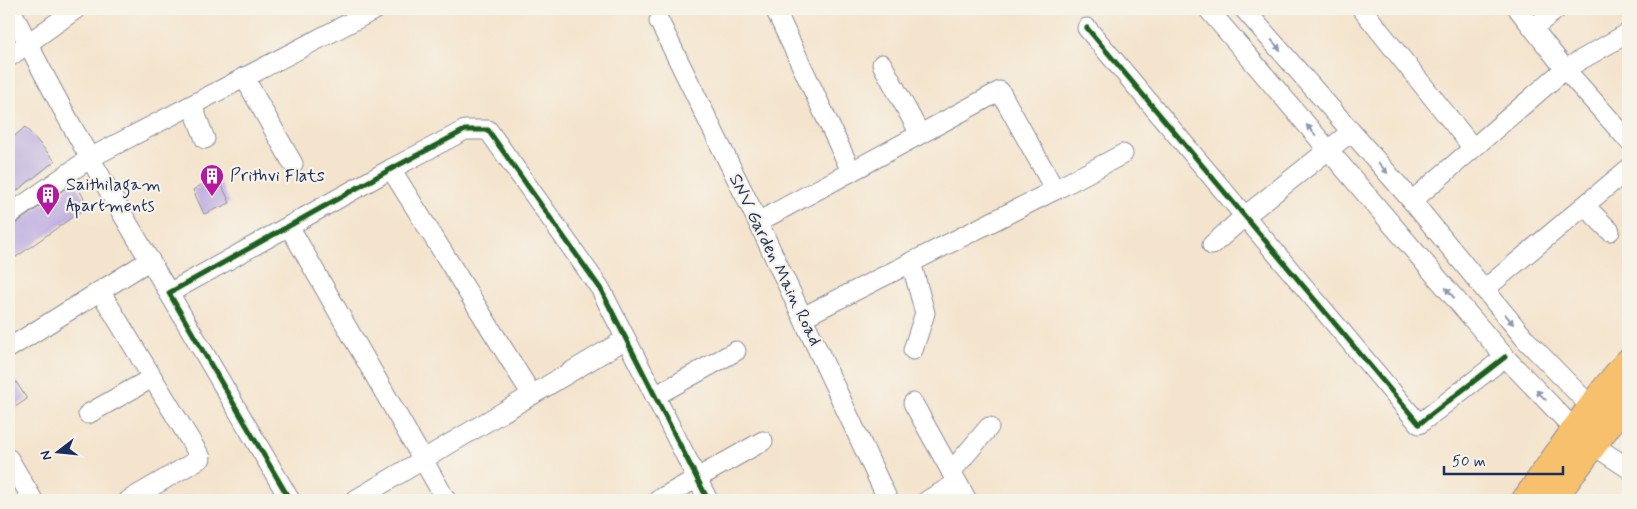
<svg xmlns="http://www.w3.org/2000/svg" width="1637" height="509" viewBox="0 0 1637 509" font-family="Mynerve,sans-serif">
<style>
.building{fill:#bcace1}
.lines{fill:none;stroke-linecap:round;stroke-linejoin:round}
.minor-casing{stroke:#888a96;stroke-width:21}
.primary-casing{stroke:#888a96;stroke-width:30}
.minor{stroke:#fff;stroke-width:19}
.primary{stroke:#f7c06c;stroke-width:28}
.cycleway-casing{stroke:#f7f3e8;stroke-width:8}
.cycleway{stroke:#1b5e20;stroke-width:5}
.oneway{fill:#8d97ae}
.labels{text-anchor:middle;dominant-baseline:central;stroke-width:4.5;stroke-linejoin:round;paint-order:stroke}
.poi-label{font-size:18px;fill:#1b2f5e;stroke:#f7f3e8;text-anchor:start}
.street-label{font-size:18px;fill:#1b2f5e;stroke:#f7f3e8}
</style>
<rect width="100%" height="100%" fill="#f7f3e8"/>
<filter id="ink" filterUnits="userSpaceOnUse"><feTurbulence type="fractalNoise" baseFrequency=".02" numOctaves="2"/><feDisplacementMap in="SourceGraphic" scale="10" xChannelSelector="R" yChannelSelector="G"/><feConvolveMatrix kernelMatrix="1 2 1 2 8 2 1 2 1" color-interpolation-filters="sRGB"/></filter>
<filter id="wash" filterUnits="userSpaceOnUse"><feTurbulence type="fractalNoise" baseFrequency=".0096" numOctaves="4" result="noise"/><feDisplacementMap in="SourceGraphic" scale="20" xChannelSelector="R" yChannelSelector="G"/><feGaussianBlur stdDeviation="1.12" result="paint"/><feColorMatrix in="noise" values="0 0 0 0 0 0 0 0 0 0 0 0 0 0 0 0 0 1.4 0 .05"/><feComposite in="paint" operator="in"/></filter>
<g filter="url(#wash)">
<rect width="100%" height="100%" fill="#f4e4cd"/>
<g id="blocks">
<g class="building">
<path d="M25,127l30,34 -46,36v-56z"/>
<path d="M217,175l13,28 -26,11 -11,-24z"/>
<path d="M75,182l13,24 -79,56v-36l6,-2z"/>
<path d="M9,371l18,28 -18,12z"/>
</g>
</g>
</g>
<g filter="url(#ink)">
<use href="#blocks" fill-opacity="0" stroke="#888a96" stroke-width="1"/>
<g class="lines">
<g class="minor-casing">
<g id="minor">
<path d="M11,9c47,98 103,191 158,284"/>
<path d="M775,9l76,162"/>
<path d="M1208,9l297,348 70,73"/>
<path d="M1244,9l168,192 114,139 74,76"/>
<path d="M1362,9l111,139"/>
<path d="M1518,9l47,60 63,71"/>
<path d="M659,21l99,201 130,278"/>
<path d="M1087,28l332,396 86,-67"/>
<path d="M1533,28l24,-19"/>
<path d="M9,57l67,-48"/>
<path d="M882,64l38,70"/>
<path d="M244,77l49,87"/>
<path d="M192,105l13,34"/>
<path d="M391,169l141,226"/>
<path d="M1412,201l153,-132 63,-36"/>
<path d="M1585,206l25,25"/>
<path d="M9,215l81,-57 286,-149"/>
<path d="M758,222l242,-131 55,99 68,-36"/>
<path d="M289,226l157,274"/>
<path d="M1212,245l33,-29 106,-84"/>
<path d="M911,262l14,51 -12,37"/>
<path d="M1485,289l143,-120"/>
<path d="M100,291l101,167 -72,42"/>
<path d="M803,317l252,-127"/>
<path d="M9,348l141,-88"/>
<path d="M655,396l81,-45"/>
<path d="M913,403l54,97"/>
<path d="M88,414l64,-36"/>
<path d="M1593,445l35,23"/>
<path d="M9,459l24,41"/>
<path d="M951,472l38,-45"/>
<path d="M290,500l-121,-207 222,-124 74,-39h23l112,158 108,212"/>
<path d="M355,500l271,-161"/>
<path d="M658,500l105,-59"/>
<path d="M928,500l29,-17"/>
</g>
</g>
<g class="primary-casing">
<g id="primary">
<path d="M1526,500c34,-46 64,-95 102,-137"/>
<path d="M1551,500l57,-76 20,-23"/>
</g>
</g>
<use href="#minor" class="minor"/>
<use href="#primary" class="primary"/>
<g class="cycleway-casing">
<g id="cycleway">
<path d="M1087,28l332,396 86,-67"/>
<path d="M290,500l-121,-207 222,-124 74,-39h23l112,158 108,212"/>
</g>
</g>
<use href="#cycleway" class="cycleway"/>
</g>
<defs><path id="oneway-solid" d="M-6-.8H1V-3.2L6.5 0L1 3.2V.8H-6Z" transform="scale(1.25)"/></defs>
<g class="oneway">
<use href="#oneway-solid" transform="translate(1276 45) rotate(49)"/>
<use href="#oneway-solid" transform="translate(1311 130) rotate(-131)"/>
<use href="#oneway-solid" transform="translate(1383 168) rotate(49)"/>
<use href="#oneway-solid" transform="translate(1450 293) rotate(-130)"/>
<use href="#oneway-solid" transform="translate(1509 319) rotate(51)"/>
<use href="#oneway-solid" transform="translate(1541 395) rotate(-134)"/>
</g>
</g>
<defs>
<g id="building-pin" transform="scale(1.25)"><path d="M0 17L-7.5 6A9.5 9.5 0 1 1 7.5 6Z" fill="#b5179e" stroke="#f7f3e8"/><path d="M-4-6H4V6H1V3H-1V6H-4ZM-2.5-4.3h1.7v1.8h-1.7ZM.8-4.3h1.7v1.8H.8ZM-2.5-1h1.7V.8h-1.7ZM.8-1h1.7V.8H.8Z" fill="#fff"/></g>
</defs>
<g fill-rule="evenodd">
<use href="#building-pin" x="212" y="176"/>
<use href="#building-pin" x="48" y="195"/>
</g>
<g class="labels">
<g class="poi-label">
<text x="230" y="176">Prithvi Flats</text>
<text x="66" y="185">Saithilagam<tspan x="66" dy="21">Apartments</tspan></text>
</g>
<g class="street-label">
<text transform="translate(775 260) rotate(64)">SNV Garden Main Road</text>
</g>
</g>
<rect width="1637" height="509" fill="none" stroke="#f7f3e8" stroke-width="30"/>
<g transform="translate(58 452) rotate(254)" stroke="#f7f3e8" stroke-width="4" paint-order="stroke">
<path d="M0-4L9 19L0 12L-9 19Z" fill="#1b2f5e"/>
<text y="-8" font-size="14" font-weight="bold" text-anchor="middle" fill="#1b2f5e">N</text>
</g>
<path d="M1444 466v8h119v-8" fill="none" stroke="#1b2f5e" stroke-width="2.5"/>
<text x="1452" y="466" font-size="15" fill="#1b2f5e" stroke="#f7f3e8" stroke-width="4" paint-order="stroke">50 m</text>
</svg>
